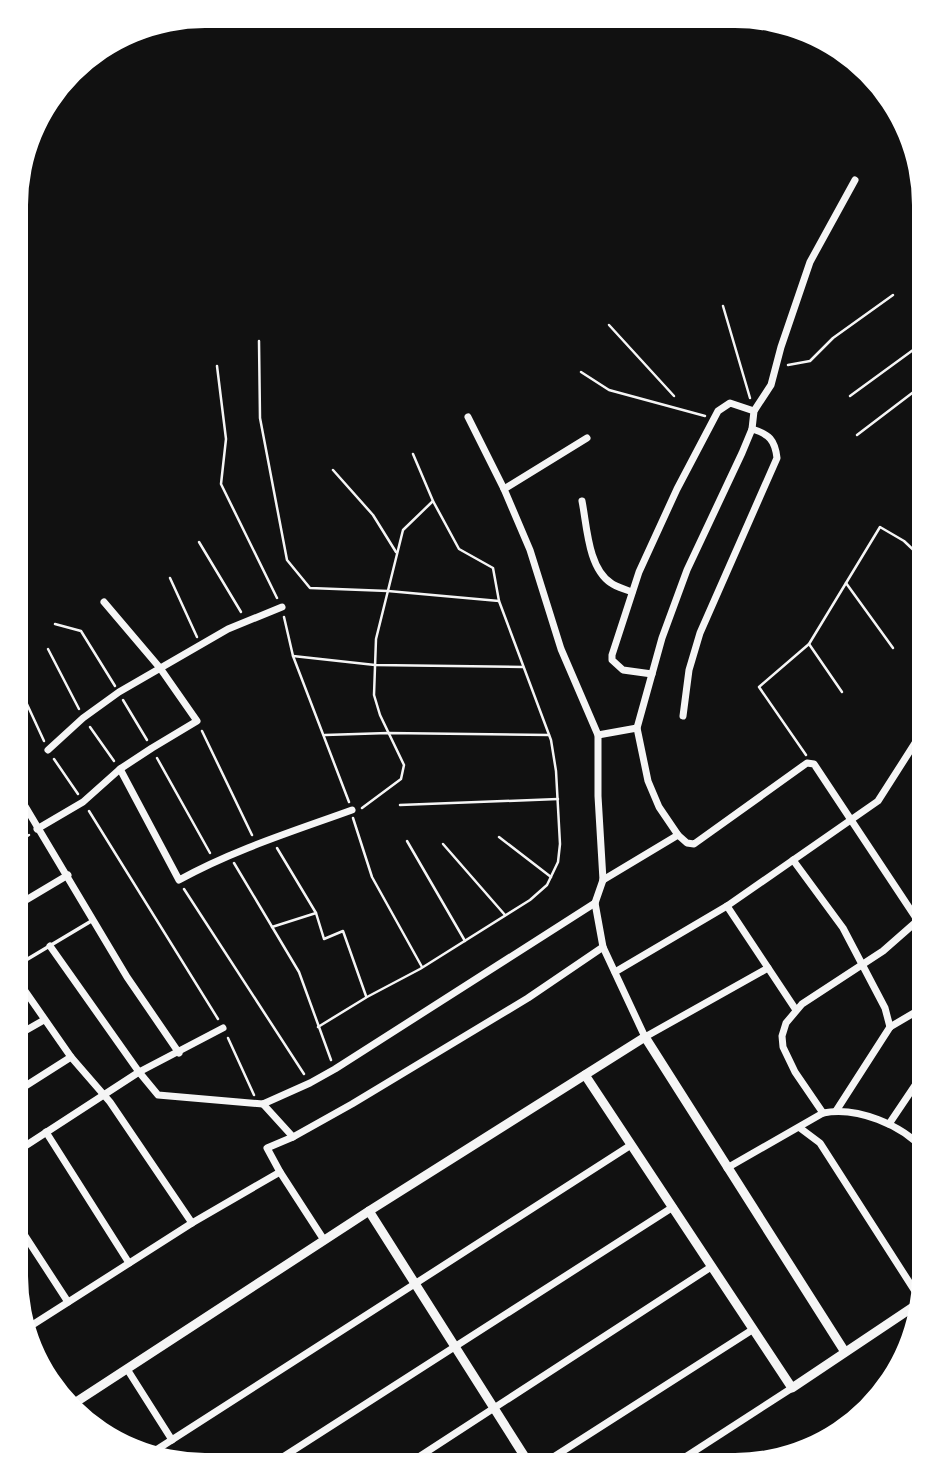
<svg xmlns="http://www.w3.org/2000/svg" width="940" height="1481" viewBox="0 0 940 1481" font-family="Lato,sans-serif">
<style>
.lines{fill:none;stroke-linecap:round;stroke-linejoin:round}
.path{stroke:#f5f5f5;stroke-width:2.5}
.service{stroke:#f5f5f5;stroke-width:3.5}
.minor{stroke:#f5f5f5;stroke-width:7}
.tertiary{stroke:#f5f5f5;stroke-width:9}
</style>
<rect width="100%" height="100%" fill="#111"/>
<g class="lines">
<g class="path">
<path d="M723,306l27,92"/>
<path d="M609,325l65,71"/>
<path d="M259,341l1,77 27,142 23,28 78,3 111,10"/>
<path d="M788,365l22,-4 23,-23 60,-43"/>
<path d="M217,366l9,73 -5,45 56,114"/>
<path d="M581,372l28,18 96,26"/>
<path d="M850,396l74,-54"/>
<path d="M857,435l67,-51"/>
<path d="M333,470l40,45 23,37"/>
<path d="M199,542l42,70"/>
<path d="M170,578l27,59"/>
<path d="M846,583l47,65"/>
<path d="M284,617l9,39 56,146"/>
<path d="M55,624l26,7 34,55"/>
<path d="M809,644l33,48"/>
<path d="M48,649l31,60"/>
<path d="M293,656l82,9 148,2"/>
<path d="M20,689l24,52"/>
<path d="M123,700l24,40"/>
<path d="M90,727l24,34"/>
<path d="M202,731l50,104"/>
<path d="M325,735l63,-2 161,2"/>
<path d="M806,755l-47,-68 50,-43 71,-117 24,14 20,19"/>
<path d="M157,758l53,95"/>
<path d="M54,759l24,35"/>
<path d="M400,805l158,-6"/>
<path d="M362,808l39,-29 3,-14 -24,-50 -6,-20 2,-56 27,-109 30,-29"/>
<path d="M89,811l129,208"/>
<path d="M353,818l19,59 50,90"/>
<path d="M499,837l52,40"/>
<path d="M407,841l58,100"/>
<path d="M16,843l13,-8"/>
<path d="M443,844l62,71"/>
<path d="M277,848l39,65 8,26 19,-8 23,65"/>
<path d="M234,863l65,109 32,88"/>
<path d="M184,889l120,185"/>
<path d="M272,927l44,-14"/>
<path d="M318,1027l49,-30 53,-28 110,-69 17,-15 11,-23 2,-18 -4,-73 -5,-31 -52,-139 -6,-33 -34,-19 -26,-48 -20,-47"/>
<path d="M228,1038l26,57"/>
</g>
<path class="service" d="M16,966l77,-46"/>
<g class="minor">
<path d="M855,180l-45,82 -29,85 -10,38 -17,26 -2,18 -10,24 -55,117 -25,68 -25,90 11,53 11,26 19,28 9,8 7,1 113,-81 7,1 104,157"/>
<path d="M468,417l36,72 26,61 31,99 37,86v61l5,84 -8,23 8,44 42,90 123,-69"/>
<path d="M504,489l83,-51"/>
<path d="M582,501c5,25 6,67 29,82 5,4 14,6 21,9"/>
<path d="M652,674l-29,-4 -11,-10v-5l27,-83 38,-83 41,-78 12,-8 24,8"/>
<path d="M683,716l6,-46 11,-37 77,-175c-2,-18 -8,-24 -25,-29"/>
<path d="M598,735l39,-7"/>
<path d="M48,750l35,-32 36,-26 109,-63 54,-22"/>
<path d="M120,769l59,111c54,-30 115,-49 173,-70"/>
<path d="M16,791l111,186 52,76"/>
<path d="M37,829l46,-27 37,-33 32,-21 45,-27 -37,-53 -56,-66"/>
<path d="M793,860l50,68 42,80 5,19"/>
<path d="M603,880l75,-45"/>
<path d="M16,906l52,-31"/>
<path d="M727,906l69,104"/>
<path d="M50,946l89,126 19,23 105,9 47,-21 25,-14 260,-166"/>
<path d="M615,972l112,-66 151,-105 46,-72"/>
<path d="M16,978l55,79 39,45 82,121"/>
<path d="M16,1036l28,-16"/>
<path d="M16,1092l55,-35"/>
<path d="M263,1104l30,33"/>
<path d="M836,1111l54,-84 34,-20"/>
<path d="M823,1113l-28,-41 -12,-25 -1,-11 4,-13 16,-19 81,-53 41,-36"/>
<path d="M889,1124l35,-52"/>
<path d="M800,1128l20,15 100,156"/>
<path d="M46,1132l83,131"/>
<path d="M16,1152l123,-80 84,-44"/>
<path d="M727,1168l96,-55c34,-7 79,12 101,37"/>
<path d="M16,1222l52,80"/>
<path d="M324,1240l-44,-68 -13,-24 26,-11 59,-33 176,-106 75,-51"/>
<path d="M26,1329l166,-106 88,-51"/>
<path d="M127,1369l45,71"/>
<path d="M153,1452l478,-307"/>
<path d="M272,1464l401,-257"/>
<path d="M408,1464l303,-197"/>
<path d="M541,1465l211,-135"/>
<path d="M673,1465l119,-77"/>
</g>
<g class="tertiary">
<path d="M585,1075l207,313 127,-85"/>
<path d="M369,1211l161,254"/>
<path d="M73,1404l296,-193 276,-174 200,315"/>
</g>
</g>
<path d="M0 0H940V1481H0ZM205 28H735A177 177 0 0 1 912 205V1276A177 177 0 0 1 735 1453H205A177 177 0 0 1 28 1276V205A177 177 0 0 1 205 28Z" fill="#fff" fill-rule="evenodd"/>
</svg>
